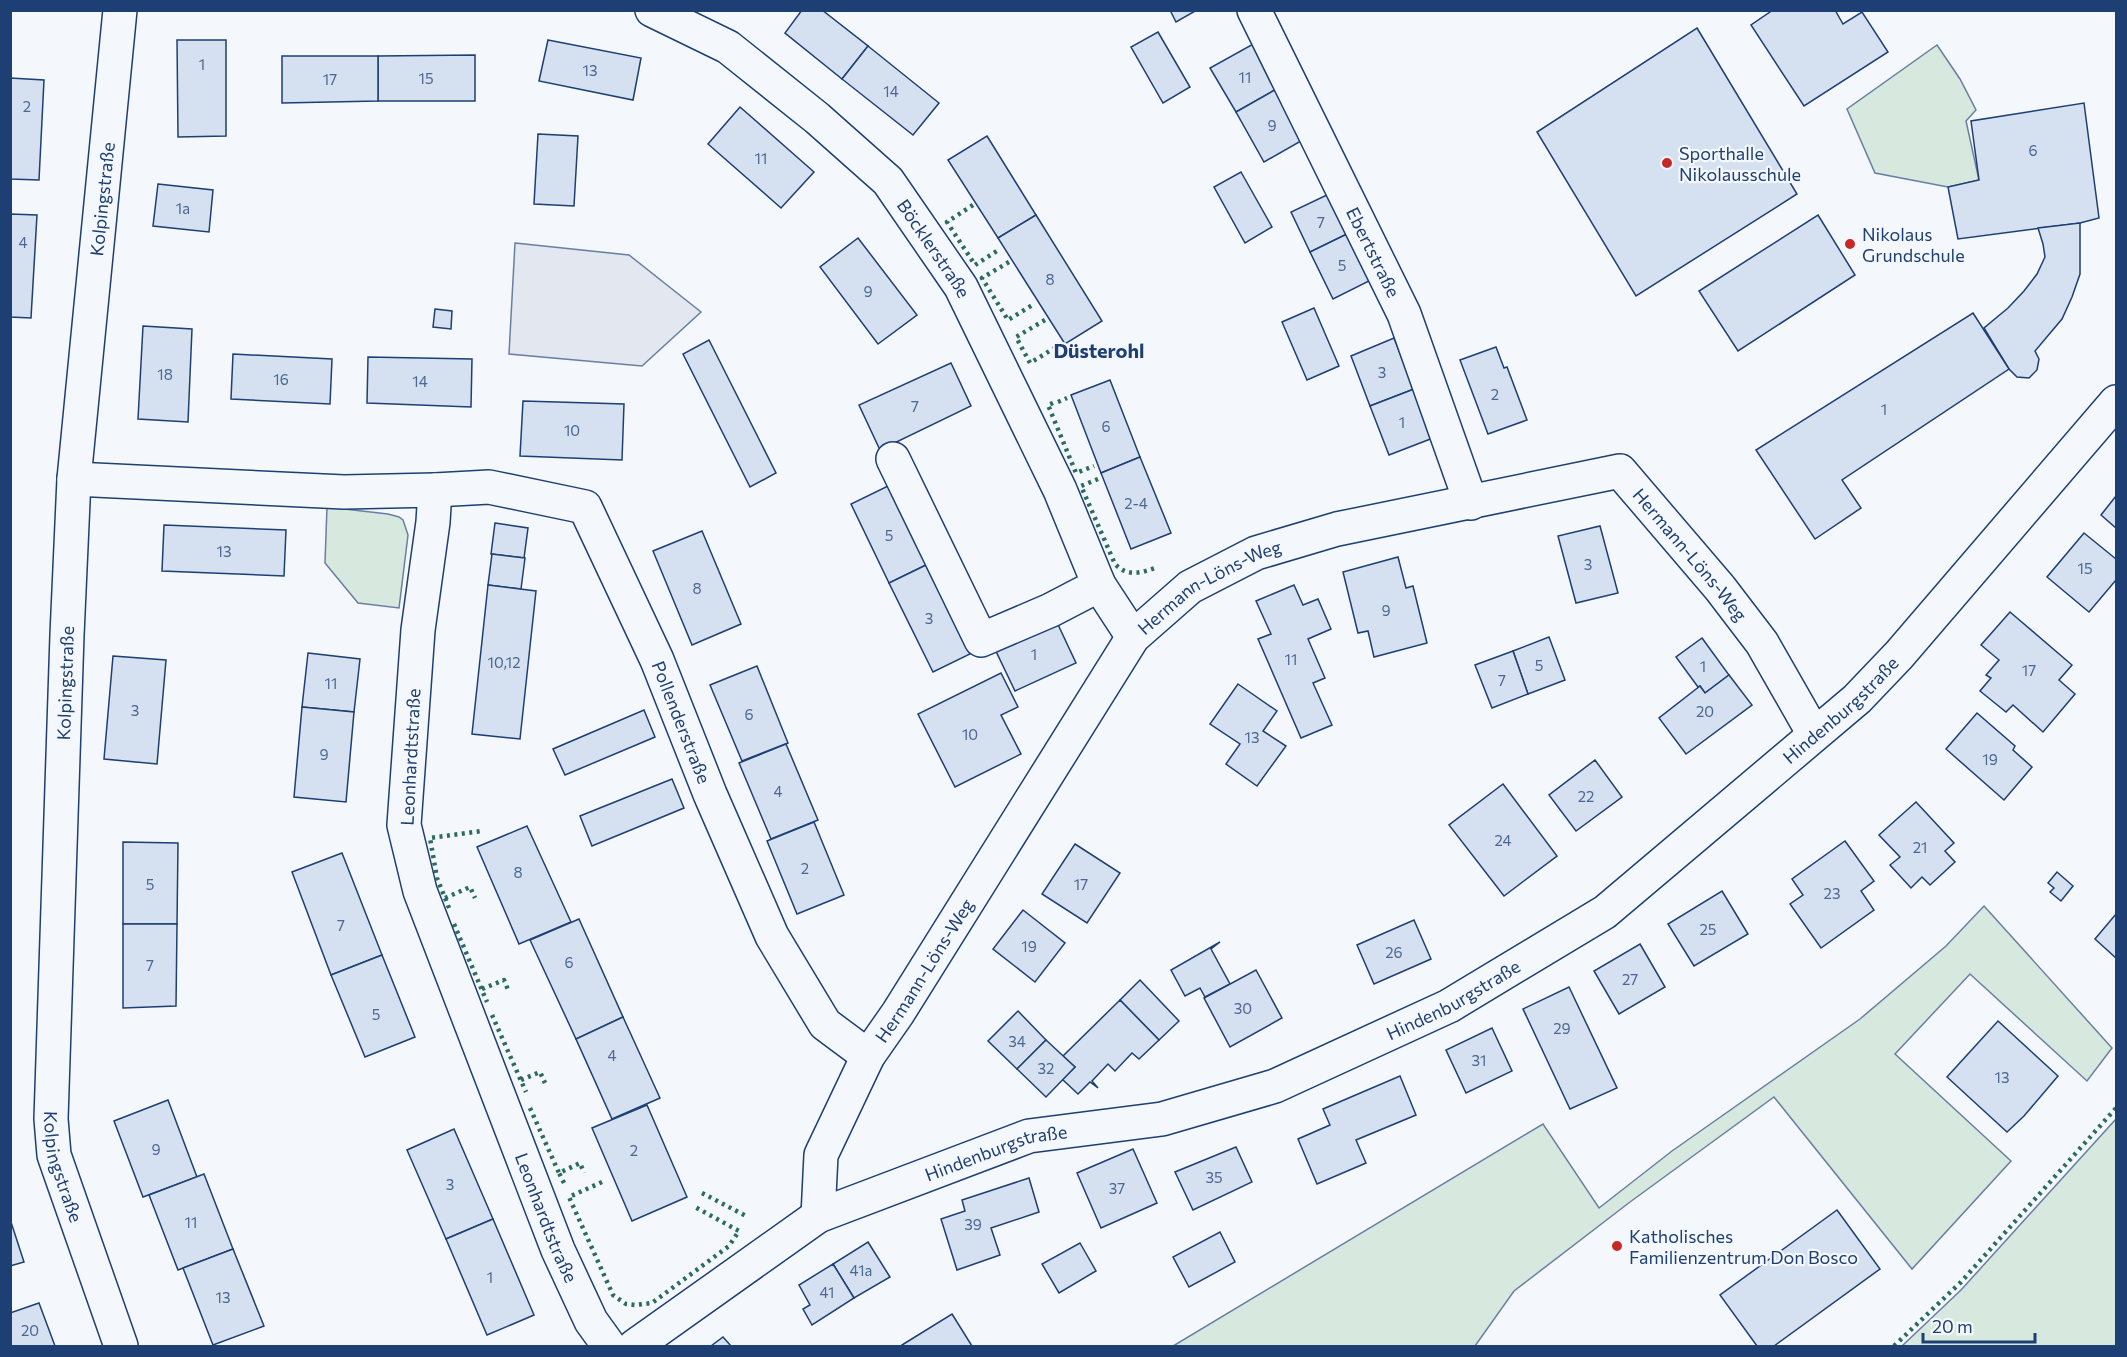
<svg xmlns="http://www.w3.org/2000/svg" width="2127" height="1357" viewBox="0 0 2127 1357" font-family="Commissioner,sans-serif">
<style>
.green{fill:#d7e8df;stroke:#687fa3;stroke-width:1.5}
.parking{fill:#e3e8f0;stroke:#687fa3;stroke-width:1.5}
.building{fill:#d5e0f0;stroke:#1d3f73;stroke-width:1.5}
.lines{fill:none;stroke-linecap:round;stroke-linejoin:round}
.minor-casing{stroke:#1d3f73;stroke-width:36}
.minor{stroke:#f4f7fb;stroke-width:33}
.hedge{stroke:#2c6c60;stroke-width:4.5;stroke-dasharray:3 4.5;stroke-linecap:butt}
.poi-dot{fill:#c62828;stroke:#f4f7fb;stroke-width:2}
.labels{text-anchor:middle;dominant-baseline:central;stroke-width:4.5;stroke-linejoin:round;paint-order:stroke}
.number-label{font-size:15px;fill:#4b6792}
.poi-label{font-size:18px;fill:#1d3f73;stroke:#f4f7fb;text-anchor:start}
.street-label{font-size:18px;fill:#1d3f73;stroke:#f4f7fb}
.neighbourhood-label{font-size:20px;font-weight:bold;fill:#1d3f73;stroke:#f4f7fb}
</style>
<rect width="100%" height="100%" fill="#f4f7fb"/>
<g class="green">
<path d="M1937,45l23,34 16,31 -10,11 13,59 -31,7 -73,-14 -28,-64z"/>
<path d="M327,507l61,7 11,3 4,3 5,15 -9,73 -41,-5 -33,-40z"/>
<path d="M1984,906l128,142 -25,33 -117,-107 -75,80 116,107 -99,108 -138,-172 -144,105 -116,89 -39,55h-302l370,-222 56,84 73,-57 188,-132 86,-73z"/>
<path d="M2116,1119v227h-214l59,-56z"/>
</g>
<path class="parking" d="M515,243l114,12 72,57 -59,54 -133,-12z"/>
<g class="building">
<path d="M802,10h20l46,36 -26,33 -57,-46z"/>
<path d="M1170,10h27l-21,12z"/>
<path d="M1773,10h62l8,14 19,-12 26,40 -84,54 -53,-81z"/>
<path d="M1697,28l100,166 -161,102 -99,-164z"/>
<path d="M1158,32l32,55 -27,16 -32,-56z"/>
<path d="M177,40h49v96l-48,1z"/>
<path d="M548,40l93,18 -8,42 -94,-19z"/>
<path d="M1255,43l25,44 -44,25 -26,-44z"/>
<path d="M868,46l71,57 -26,32 -71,-56z"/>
<path d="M475,55v46h-97v-45z"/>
<path d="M282,56h96v45l-96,2z"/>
<path d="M10,78l34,2 -5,100 -29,-1z"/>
<path d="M1280,87l28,50 -44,25 -28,-50z"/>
<path d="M2084,103l15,115 -19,5 -122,16 -10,-52 31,-7 -8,-59z"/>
<path d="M740,107l74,65 -33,36 -73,-64z"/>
<path d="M538,134l40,2 -4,70 -40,-2z"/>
<path d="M987,136l49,79 -38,23 -50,-78z"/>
<path d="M1241,172l31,55 -27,16 -31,-56z"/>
<path d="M158,184l55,6 -4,42 -56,-6z"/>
<path d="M1331,193l20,39 -41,20 -19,-40z"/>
<path d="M10,214l27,1 -6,103 -21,-1z"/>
<path d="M1036,215l66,106 -37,23 -67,-106z"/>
<path d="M1818,215l37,60 -117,76 -39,-60z"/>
<path d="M2080,223v51l-8,23 -10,22 -27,32 4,8 -2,11 -8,8 -12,-1 -8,-8 -25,-41 24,-20 16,-17 13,-17 8,-17 -2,-13 -5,-16z"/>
<path d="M1351,232l24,46 -42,21 -23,-47z"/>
<path d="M858,238l59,77 -39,29 -58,-77z"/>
<path d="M1314,308l25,58 -32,14 -25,-58z"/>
<path d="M435,309l17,2 -1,18 -18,-2z"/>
<path d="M1973,313l36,56 -167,111 19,28 -46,31 -59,-89z"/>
<path d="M143,326l49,3 -4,93 -50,-3z"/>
<path d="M1394,338l20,51 -44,17 -19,-50z"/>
<path d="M709,340l67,133 -26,14 -67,-133z"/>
<path d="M1496,347l8,21 3,-1 20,53 -39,14 -28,-74z"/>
<path d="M233,354l99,5 -2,45 -99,-5z"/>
<path d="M368,357l104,2 -1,48 -104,-4z"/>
<path d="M951,363l20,43 -91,44 -21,-45z"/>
<path d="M1110,380l30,77 -39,16 -30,-78z"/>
<path d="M1414,389l19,49 -44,17 -19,-49z"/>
<path d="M523,401l101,3 -2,56 -102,-4z"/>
<path d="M1140,457l31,76 -40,16 -30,-76z"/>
<path d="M888,486l38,79 -37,18 -38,-79z"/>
<path d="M2116,496v32l-15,-13z"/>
<path d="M495,523l33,5 -4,30 -33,-4z"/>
<path d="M164,525l122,5 -2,46 -122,-5z"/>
<path d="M1600,526l18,67 -42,10 -18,-67z"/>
<path d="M702,531l39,93 -49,21 -39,-94z"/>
<path d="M2084,533l32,26v21l-27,32 -42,-35z"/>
<path d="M492,554l33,4 -4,31 -33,-4z"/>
<path d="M1398,557l8,31 7,-2 14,57 -53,14 -6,-26 -10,2 -15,-61z"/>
<path d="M926,565l44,89 -37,18 -44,-89z"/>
<path d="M488,585l48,6 -16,148 -48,-5z"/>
<path d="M1294,585l9,20 15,-6 13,30 -23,10 17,39 -12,5 19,42 -31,13 -43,-99 13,-5 -15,-33z"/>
<path d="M2010,612l62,53 -13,15 16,14 -32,38 -30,-27 -7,7 -26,-21 11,-13 -5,-3 13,-15 -18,-15z"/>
<path d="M1054,616l22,47 -61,28 -22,-46z"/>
<path d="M1549,637l16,43 -37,14 -15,-43z"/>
<path d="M1702,638l27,37 -24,18 -5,-7 -2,1 -22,-30z"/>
<path d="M1513,651l15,43 -36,14 -17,-43z"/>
<path d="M308,653l52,6 -6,53 -52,-5z"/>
<path d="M113,656l53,4 -9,104 -53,-5z"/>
<path d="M757,666l31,77 -46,18 -32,-76z"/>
<path d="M1001,673l17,34 -17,8 20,39 -66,33 -37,-73z"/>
<path d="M1729,675l23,30 -66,49 -27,-36 41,-32 5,7z"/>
<path d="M1238,684l39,27 -14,20 23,15 -29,40 -31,-22 14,-20 -30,-20z"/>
<path d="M302,707l52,5 -8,90 -52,-5z"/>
<path d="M644,710l11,27 -90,38 -12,-26z"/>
<path d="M1977,713l38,33 -2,4 19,17 -28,33 -58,-51z"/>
<path d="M786,744l32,76 -47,19 -32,-76z"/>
<path d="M1595,760l27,37 -46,34 -27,-36z"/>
<path d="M672,779l12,29 -92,38 -12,-30z"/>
<path d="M1503,784l54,72 -53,40 -55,-71z"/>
<path d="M1916,802l38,41 -9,8 10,11 -25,23 -8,-8 -11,11 -21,-23 10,-8 -21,-22z"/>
<path d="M814,822l30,73 -47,19 -30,-73z"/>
<path d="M527,826l44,96 -52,22 -42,-97z"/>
<path d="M1845,841l29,40 -13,10 13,19 -53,38 -31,-44 13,-9 -11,-16z"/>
<path d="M123,842l55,1 -1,81h-54z"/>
<path d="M1075,844l45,29 -33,50 -45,-29z"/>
<path d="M342,853l40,102 -51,20 -39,-103z"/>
<path d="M2057,872l16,14 -12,15 -11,-9 4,-4 -6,-5z"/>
<path d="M1722,891l26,43 -54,32 -26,-42z"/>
<path d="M1023,910l42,33 -30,39 -42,-33z"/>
<path d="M2116,914v44l-21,-19z"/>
<path d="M579,919l44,98 -47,22 -46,-99z"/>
<path d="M1414,920l17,39 -57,25 -17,-39z"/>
<path d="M123,924h54l-1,82 -53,2z"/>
<path d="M1220,942l-9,7 19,35 -25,13 -5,-9 -15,8 -14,-26z"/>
<path d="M1640,944l25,43 -46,27 -25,-43z"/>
<path d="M382,955l33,82 -50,20 -34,-82z"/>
<path d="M1256,970l26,48 -52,29 -26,-49z"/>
<path d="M1140,980l39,41 -20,19 -39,-40z"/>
<path d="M1569,987l48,101 -47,21 -47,-100z"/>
<path d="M1120,1000l39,40 -20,19 -7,-6 -17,18 -7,-7 -16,17 6,7 -8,-6 -12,12 -16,-15 13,-12 -12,-11z"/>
<path d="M1018,1011l28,29 -29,29 -29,-28z"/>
<path d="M623,1017l37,81 -48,21 -36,-80z"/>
<path d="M1998,1021l60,55 -34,40 -17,16 -60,-55z"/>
<path d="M1492,1028l20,43 -46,22 -20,-43z"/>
<path d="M1046,1040l29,27 -29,30 -29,-28z"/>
<path d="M1400,1076l16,39 -60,25 10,23 -49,21 -19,-45 32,-14 -7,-16z"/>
<path d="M168,1100l29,77 -54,20 -29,-76z"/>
<path d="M647,1105l40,92 -55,24 -40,-93z"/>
<path d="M454,1129l39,90 -47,20 -39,-89z"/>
<path d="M1236,1147l16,35 -59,28 -18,-38z"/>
<path d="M1133,1149l24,54 -56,25 -24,-55z"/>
<path d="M204,1174l29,75 -55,21 -29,-75z"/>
<path d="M1029,1178l10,34 -48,16 9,27 -43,15 -16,-51 24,-8 -3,-11z"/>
<path d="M1837,1210l43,59 -106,77h-17l-37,-51z"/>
<path d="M10,1219l14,43 -14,4z"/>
<path d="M493,1219l41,96 -47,20 -41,-96z"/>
<path d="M1220,1232l15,30 -46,25 -16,-30z"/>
<path d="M868,1242l22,35 -36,21 -21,-34z"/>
<path d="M1080,1243l16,28 -37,22 -17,-29z"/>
<path d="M233,1249l31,77 -51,19 -30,-77z"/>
<path d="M833,1264l21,34 -42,27 -9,-16 7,-4 -11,-20z"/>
<path d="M39,1303l16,43h-45v-33z"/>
<path d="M952,1314l20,32h-69l-1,-1z"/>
<path d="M723,1337l8,9h-20z"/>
</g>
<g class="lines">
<g class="minor-casing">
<g id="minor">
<path id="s1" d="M120,10l-46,469 -7,156 -16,484 3,36 67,191"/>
<path id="s2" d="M652,10l76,37 89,71 71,63 73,106 99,203 39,95 34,52"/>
<path id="s3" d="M1254,10l150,304 67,189"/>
<path d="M893,459l88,181 70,-30 48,-25"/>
<path id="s4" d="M74,479l270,13 91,-2 -2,32 -15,108 -14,195 16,66 138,359 33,71 18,25"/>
<path id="s5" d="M435,490l54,-3 96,20 72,153 53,134 62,142 53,88 43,32"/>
<path id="s6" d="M818,1216l3,-61 47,-99 30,-43 235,-376 57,-50 66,-34 81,-24 283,-58 100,117 42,55 52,91"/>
<path id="s7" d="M635,1346l183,-130 211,-80 133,-17 113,-33 174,-80 156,-94 252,-213 42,-44 217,-253"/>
</g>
</g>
<use href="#minor" class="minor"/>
<g class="hedge">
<path d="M973,205l-26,17 28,43 25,-16"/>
<path d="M1009,262l-27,16 26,42 26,-16"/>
<path d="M1045,320l-29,17 14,26 31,-19"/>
<path d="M1058,402l9,-4"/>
<path d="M1053,403l-5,2 28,68 18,-7"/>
<path d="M1098,479l-17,7 34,78c12,13 26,9 40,4"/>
<path d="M445,898l25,-11 5,11"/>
<path d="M449,908l-12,-30 -7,-40 52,-7"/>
<path d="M454,924l33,78"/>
<path d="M482,989l22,-9 5,12"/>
<path d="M492,1015l34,77"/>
<path d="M521,1080l19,-8 5,11"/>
<path d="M530,1108l29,65"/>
<path d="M602,1182l-33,15 44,98 13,9 9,1 17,-2 77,-57 10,-15 -44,-24"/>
<path d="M564,1183l-5,-10 21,-10 4,10"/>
<path d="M702,1193l46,24"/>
<path d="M1894,1346l67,-64 155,-174"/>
</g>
</g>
<g class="poi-dot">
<circle cx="1667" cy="163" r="6"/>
<circle cx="1850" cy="244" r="6"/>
<circle cx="1617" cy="1246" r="6"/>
</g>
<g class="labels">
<g class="number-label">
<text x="202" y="64">1</text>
<text x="590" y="70">13</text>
<text x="1245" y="77">11</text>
<text x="426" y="78">15</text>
<text x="330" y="79">17</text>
<text x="891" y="91">14</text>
<text x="27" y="106">2</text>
<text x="1272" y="125">9</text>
<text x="2033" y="150">6</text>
<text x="761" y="158">11</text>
<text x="183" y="208">1a</text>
<text x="1321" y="222">7</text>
<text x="23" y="242">4</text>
<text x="1342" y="265">5</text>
<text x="1050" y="279">8</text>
<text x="868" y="291">9</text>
<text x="1382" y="372">3</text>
<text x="165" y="374">18</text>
<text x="281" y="379">16</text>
<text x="420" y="381">14</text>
<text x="1495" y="394">2</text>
<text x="915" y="406">7</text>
<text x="1884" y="409">1</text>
<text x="1402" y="422">1</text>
<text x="1106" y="426">6</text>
<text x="572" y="430">10</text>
<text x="1136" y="503">2-4</text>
<text x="889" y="535">5</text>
<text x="224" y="551">13</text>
<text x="1588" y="564">3</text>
<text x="2085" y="568">15</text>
<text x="697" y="588">8</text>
<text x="1386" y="610">9</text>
<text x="929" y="618">3</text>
<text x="1034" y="654">1</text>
<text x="1291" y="659">11</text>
<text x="504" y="662">10,12</text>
<text x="1539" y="665">5</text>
<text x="1703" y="666">1</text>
<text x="2029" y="670">17</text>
<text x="1502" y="680">7</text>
<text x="331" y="683">11</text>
<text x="135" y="710">3</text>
<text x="1705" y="711">20</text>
<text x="749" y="714">6</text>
<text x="970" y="734">10</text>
<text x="1252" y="737">13</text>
<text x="324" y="754">9</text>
<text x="1990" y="759">19</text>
<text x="778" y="791">4</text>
<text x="1586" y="796">22</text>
<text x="1503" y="840">24</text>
<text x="1920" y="847">21</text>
<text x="805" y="868">2</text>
<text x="518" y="872">8</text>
<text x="150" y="884">5</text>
<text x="1081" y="884">17</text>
<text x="1832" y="893">23</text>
<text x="341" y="925">7</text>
<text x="1708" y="929">25</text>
<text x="1029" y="946">19</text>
<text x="1394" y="952">26</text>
<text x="569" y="962">6</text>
<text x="150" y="965">7</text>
<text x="1630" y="979">27</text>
<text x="1243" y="1008">30</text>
<text x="376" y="1014">5</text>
<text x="1562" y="1028">29</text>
<text x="1017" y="1041">34</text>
<text x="612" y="1055">4</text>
<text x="1479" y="1060">31</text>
<text x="1046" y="1068">32</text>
<text x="2002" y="1077">13</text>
<text x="156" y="1149">9</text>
<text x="634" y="1150">2</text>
<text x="1214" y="1177">35</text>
<text x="450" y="1184">3</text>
<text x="1117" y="1188">37</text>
<text x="191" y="1222">11</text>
<text x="973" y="1224">39</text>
<text x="861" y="1270">41a</text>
<text x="490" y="1277">1</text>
<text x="827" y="1292">41</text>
<text x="223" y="1297">13</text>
<text x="30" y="1330">20</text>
</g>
<g class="poi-label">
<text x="1679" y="153">Sporthalle<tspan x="1679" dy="21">Nikolausschule</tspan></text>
<text x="1862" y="234">Nikolaus<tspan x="1862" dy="21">Grundschule</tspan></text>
<text x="1629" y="1236">Katholisches<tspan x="1629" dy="21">Familienzentrum Don Bosco</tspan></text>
</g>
<g class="street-label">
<text transform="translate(102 199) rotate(-84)">Kolpingstraße</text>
<text stroke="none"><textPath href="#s2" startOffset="375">Böcklerstraße</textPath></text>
<text stroke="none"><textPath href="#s3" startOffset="270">Ebertstraße</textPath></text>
<text stroke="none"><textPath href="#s6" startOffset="1299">Hermann-Löns-Weg</textPath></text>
<text stroke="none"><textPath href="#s6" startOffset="759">Hermann-Löns-Weg</textPath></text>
<text transform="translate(65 683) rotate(-88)">Kolpingstraße</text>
<text stroke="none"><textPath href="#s7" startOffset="1386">Hindenburgstraße</textPath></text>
<text stroke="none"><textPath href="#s5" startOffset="388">Pollenderstraße</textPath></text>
<text transform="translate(410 757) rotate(-87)">Leonhardtstraße</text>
<text stroke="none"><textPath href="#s6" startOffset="273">Hermann-Löns-Weg</textPath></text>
<text stroke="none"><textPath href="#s7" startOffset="900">Hindenburgstraße</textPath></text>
<text stroke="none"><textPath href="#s7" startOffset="414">Hindenburgstraße</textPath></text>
<text stroke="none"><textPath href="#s1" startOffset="1161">Kolpingstraße</textPath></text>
<text stroke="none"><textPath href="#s4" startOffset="1116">Leonhardtstraße</textPath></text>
</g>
<g class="neighbourhood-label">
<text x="1099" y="350">Düsterohl</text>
</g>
</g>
<rect width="2127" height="1357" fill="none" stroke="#1d3f73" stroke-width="24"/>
<path d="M1923 1333v9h112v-9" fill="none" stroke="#1d3f73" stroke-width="3"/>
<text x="1932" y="1333" font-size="18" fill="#1d3f73" stroke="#f4f7fb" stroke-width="4.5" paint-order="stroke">20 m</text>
</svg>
